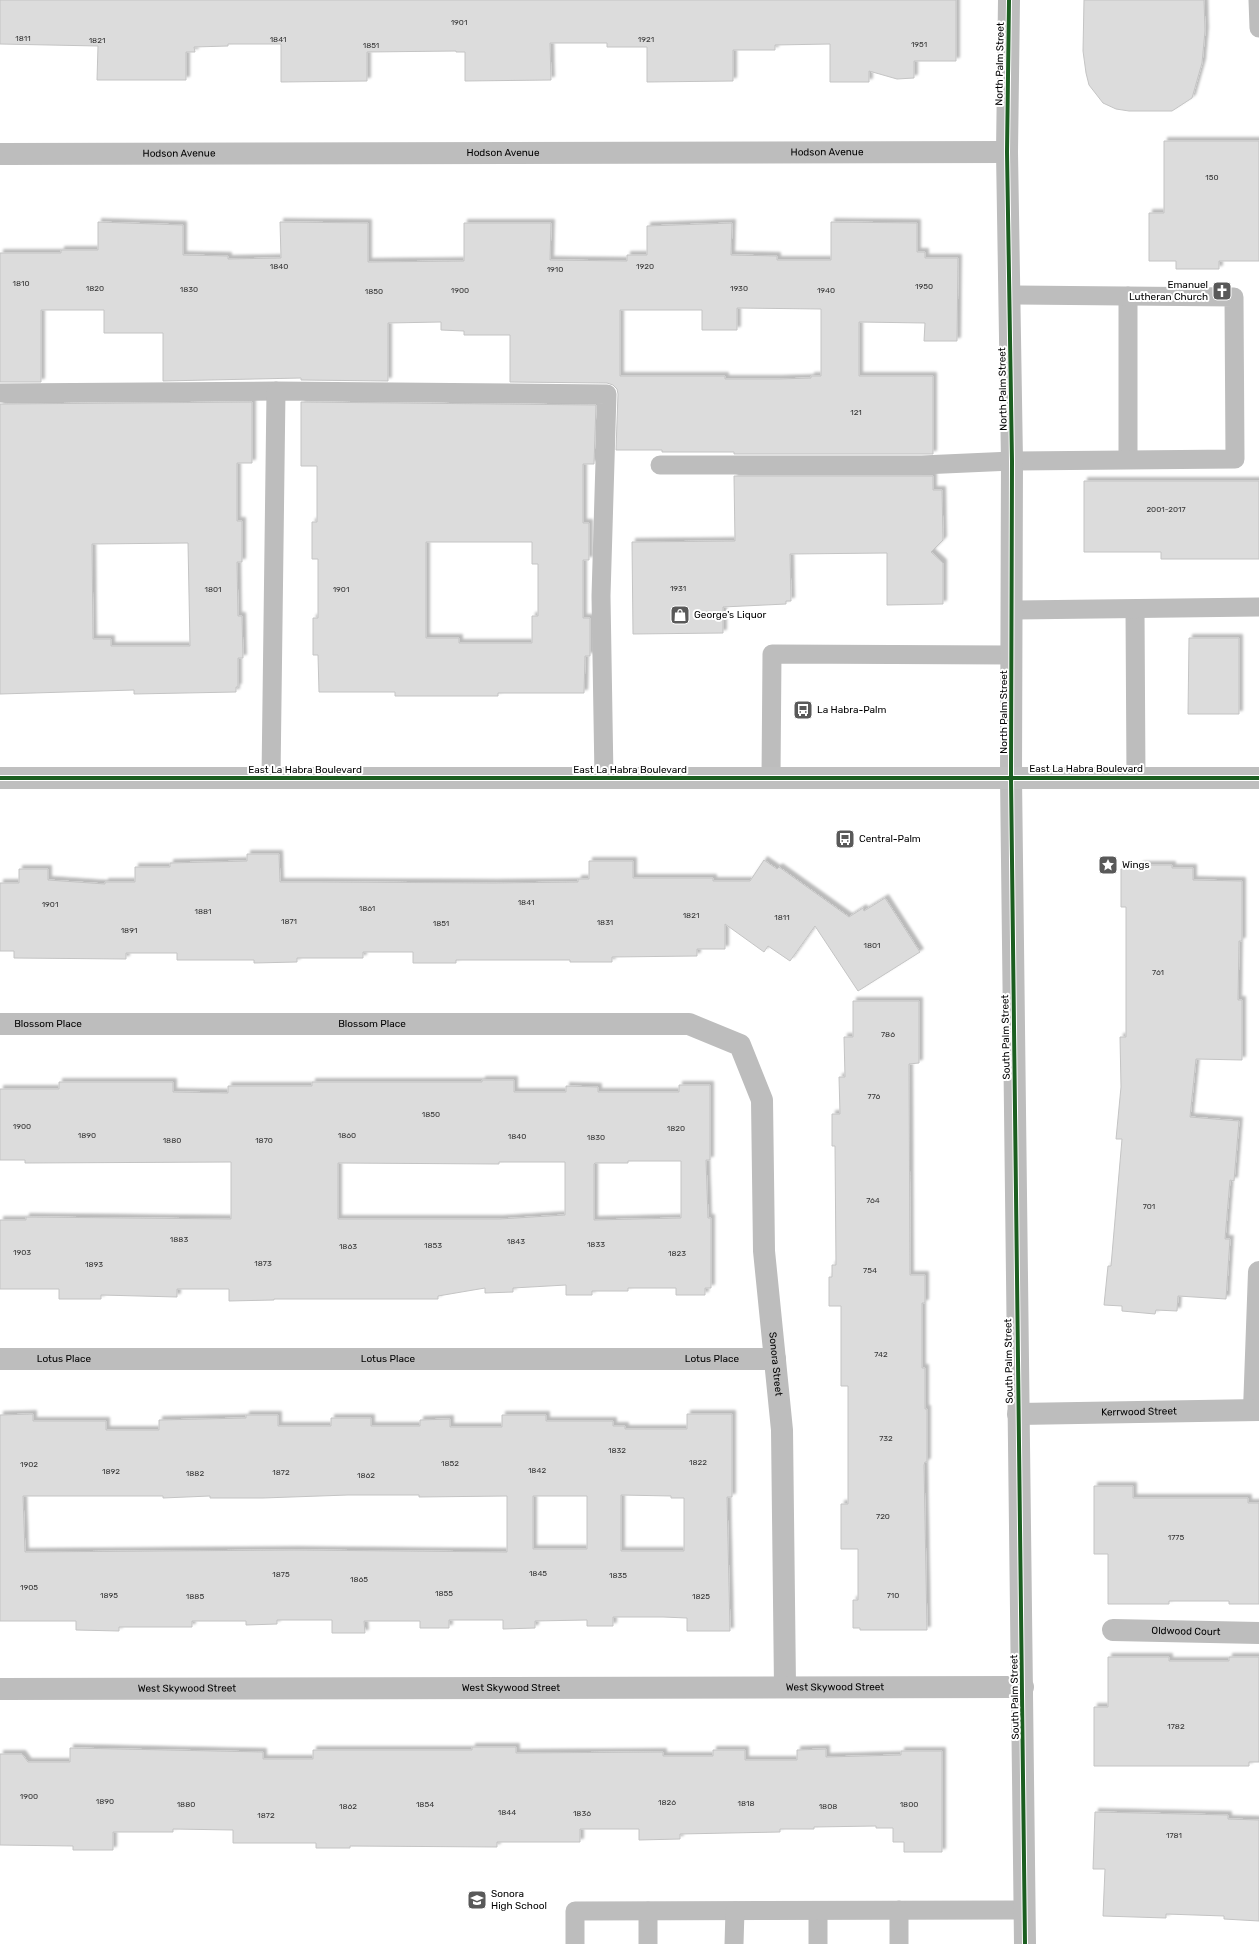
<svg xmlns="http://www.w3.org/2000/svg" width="1259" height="1944" viewBox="0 0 1259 1944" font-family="Rubik,sans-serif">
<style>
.building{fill:#dcdcdc;stroke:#c4c4c4;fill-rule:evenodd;filter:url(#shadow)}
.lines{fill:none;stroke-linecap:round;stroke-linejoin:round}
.service{stroke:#bdbdbd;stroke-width:19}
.minor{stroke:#bdbdbd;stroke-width:22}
.secondary{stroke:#bfbfbf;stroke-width:22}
.cycleway-casing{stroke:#fff;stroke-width:6}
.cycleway{stroke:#1b5e20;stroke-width:4}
.labels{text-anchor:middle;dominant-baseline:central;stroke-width:4;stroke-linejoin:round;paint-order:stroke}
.number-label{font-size:8px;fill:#373737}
.street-label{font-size:10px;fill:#000;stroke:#fff}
.poi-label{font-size:10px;fill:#000;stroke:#fff;text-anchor:start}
</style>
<defs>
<filter id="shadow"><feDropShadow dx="3.5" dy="-3.5" stdDeviation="1" flood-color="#0004"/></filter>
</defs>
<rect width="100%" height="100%" fill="#fff"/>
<g class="building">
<path d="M0,0h956v61h-42v17l-17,1 -28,-8v11h-39v-38l-55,1v5h-42v31l-86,1v-35h-40v-4h-57l1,37 -86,1v-29h-9v-1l-89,1v29l-86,1v-38h-53v2l-34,1 1,5h-9v28h-89l1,-34 -98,-2z"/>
<path d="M1084,0h120l1,31 -3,32 -10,35 -20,13h-43l-13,-2 -13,-6 -14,-18 -3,-12 -3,-22z"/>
<path d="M1164,141h95v120h-40v8h-43v-8h-27v-48h15z"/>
<path d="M98,222l85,3v30l45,1v3l53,-1 -1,-36 88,1v39l96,-1v-38h87l-1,37 77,1v-6h20v-29l85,-3 -1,32 46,1v4h54v-38l86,1v29h8v6h33l-1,83h-33l1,-18 -66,-1v54h74v78h-199v-2h-72v-2h-46l2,-56 -1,-5 -4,-4 -6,-2 -97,-1v-47h-46v-4l-23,-1v-8l-53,1v58l-87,-1v-2l-138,3v-48h-59v-23h-63v72h-41v-129h61v-3h37zM737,308l84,1v67h-10v2l-32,1h-54v-3h-105v-66h82v20h35z"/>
<path d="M252,402v61h-15v58h5v41h-5l1,54h4l1,42h-5v29h-2v5l-102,2v-4l-134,4v-290zM188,543l2,103h-79v-7h-18l-1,-95z"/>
<path d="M301,402l295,3 -2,59h-11v59h6v37h-6v58h7v38h-5l-1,37h-86v3h-103v-4h-76l-1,-37h-5v-37h5v-59h-6v-37h5v-56h-16zM426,542h106v22h6v52h-6v27h-73v-5h-33z"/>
<path d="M734,476h199v14h9l1,50 -12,12 12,11v41l-56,1v-52l-97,1 1,47h-5v3l-63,3v26l-90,1 -1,-92 103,-1z"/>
<path d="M1084,481h175v78h-98v-7h-77z"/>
<path d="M1189,638h50v76h-51z"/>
<path d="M247,854h32l1,28h42l172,1 84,-1v-3h11v-18h44v17h80v3h37l14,-21 13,9 2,-2 70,50 14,-9 1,3 21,-13 35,54 -62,39 -43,-65 -25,35 -22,-15 -4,6 -39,-28v25h-28v7l-85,1v5h-42v-2h-114v3h-43v-11h-50v6h-66v4l-43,1v-3h-77v-7h-51v6l-112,-1v-7h-14v-68h19v-14h29v11l57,4v-2h30v-15h35v-4l77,-2z"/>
<path d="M1140,865h32v3h21v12l49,1v60h-3l-1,59h4v60l-46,-1 -6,58 49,4 -5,60 -4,-1 -5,59h5l-4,60 -48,-3 -1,15 -21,-1 -1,4 -33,-3v-5l-18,-1 4,-39h3l11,-127h-6l5,-52 -1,-50h6v-130h-5v-38h19z"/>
<path d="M853,1001h66v62l-10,1 1,211h15v28h-3v65h3v41h2v53h-2l-1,3 3,165h-67v-2h-7v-28h5v-51h-17v-45h7v-118h-7v-80h-12v-29h3v-12h4l-1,-119h-3v-32h8l-1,-37h6l-1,-40h9z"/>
<path d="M482,1080h32v12h52v-6l32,1v5h81v-7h31v75h-4l2,58h3v70h-6v7h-29v-7h-48v3h-36v4h-26v-10l-53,3v4l-28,1v-5l-47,8v3h-164v1l-45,1v-12h-52v8l-76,-2v4h-42v-10h-59v-69h26v-3l205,2v-57l-206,1v-3h-25v-71h59v-7h114v10l55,1v-7h84v-4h170zM628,1161h53v57l-87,2v-56l1,-1h33zM499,1162h66v53l-65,4h-162v-56l161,1z"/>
<path d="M33,1414v7h73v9h53v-10l87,-2v-3h32v11h53v-8h40v8h49v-6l30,-1v8h52v-12h44v6h67v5h12v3h62v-15h45v83h-5l3,134h-43v-13l-24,-1h-50v9h-26v-6l-52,1v7l-32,1v-9h-54v8h-29v-7h-56l1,12h-33v-13h-55v4l-31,1v-4h-54v6h-73v4l-43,-1v-9h-76v-206zM348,1495h71v2l88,-1v56l-212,-2 -270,2 -2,-56h140v2l47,-2v2h53zM621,1495l50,1v2h13v53h-63zM533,1496h54v53h-54z"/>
<path d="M1094,1486h39v12h115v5h11v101h-30v-3h-60v3h-61v-50h-14z"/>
<path d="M1108,1657h61v4h60v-4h30v105h-10v4h-155v-59h14z"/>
<path d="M472,1747h44v6l147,-1v4h50v-6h32v10h52v-10l29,-1v8l75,-2v-4h41v101h-38v-10h-11v-14h-17v-2l-62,1v2h-34v3l-100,2v5l-41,1v-11h-59v13h-83v5l-147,-1v2h-34v-5h-83v-13l-60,-1v3h-60v18h-40v-4l-73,-1v-91h22l6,8h42v-14l193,4v7h50v-9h159z"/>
<path d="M1095,1812l133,3v4l31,1v101l-35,-2v-3l-58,-2v4l-63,-2 2,-47h-12z"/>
</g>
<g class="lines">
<g class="service">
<path d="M1258,0l1,28"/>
<path d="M1128,296v163"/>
<path d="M0,393l276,-2"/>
<path d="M660,465h262l90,-4 223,-2 -1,-162 -225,-2"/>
<path d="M1135,609l1,169"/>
<path d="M1012,610l247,-3"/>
<path d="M271,778l5,-387 331,3 -6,202 3,182"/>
<path d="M771,778l1,-124 240,1"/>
<path d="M648,1911v33"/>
<path d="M818,1911v33"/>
<path d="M575,1944v-33l450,-1"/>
<path d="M734,1944l1,-33"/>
<path d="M899,1944v-34"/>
</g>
<g class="minor">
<path d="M1009,0l-2,152 5,309 -1,316 14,1167"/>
<path id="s1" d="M0,154l1007,-2"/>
<path id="s2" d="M0,1024h689l51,21 22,55 2,151 18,179 3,256"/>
<path id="s3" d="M0,1359h775"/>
<path d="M1254,1410l5,-138"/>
<path id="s4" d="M1018,1414l241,-4"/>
<path id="s5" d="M1113,1630l146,3"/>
<path id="s6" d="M0,1689l1023,-2"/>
</g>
<path class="secondary" d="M0,778h1259"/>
<g class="cycleway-casing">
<g id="cycleway">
<path d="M1009,0l-2,152 5,309 -1,316 14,1167"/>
<path d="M0,778h1259"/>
</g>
</g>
<use href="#cycleway" class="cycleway"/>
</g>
<defs>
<g id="church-square" transform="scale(1)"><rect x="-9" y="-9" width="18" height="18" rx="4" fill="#595959" stroke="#fff"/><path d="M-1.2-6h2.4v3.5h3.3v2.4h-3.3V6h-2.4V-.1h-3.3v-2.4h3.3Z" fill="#fff"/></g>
<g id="shop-square" transform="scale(1)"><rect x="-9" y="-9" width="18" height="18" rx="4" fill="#595959" stroke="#fff"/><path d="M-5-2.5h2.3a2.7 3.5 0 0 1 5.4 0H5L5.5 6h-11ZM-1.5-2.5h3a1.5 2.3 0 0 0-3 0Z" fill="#fff"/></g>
<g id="bus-square" transform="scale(1)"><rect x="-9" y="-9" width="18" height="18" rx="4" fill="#595959" stroke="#fff"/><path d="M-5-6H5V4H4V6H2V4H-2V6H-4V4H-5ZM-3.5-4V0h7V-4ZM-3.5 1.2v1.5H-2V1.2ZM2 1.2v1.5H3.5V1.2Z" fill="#fff"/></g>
<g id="sight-square" transform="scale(1)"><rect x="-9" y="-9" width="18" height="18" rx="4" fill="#595959" stroke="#fff"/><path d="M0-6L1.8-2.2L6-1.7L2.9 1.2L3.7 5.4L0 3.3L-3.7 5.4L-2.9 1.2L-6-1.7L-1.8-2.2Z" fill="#fff"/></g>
<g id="school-square" transform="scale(1)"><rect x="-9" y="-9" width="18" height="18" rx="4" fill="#595959" stroke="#fff"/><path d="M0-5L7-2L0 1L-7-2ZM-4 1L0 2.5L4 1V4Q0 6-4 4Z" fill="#fff"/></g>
</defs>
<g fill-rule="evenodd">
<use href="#church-square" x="1222" y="291"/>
<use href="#shop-square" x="680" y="615"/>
<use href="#bus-square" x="803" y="710"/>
<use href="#bus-square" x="845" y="839"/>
<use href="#sight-square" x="1108" y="865"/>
<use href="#school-square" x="477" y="1900"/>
</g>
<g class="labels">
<g class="number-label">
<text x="459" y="22">1901</text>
<text x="23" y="38">1811</text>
<text x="278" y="39">1841</text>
<text x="646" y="39">1921</text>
<text x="97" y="40">1821</text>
<text x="919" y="44">1951</text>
<text x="371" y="45">1851</text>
<text x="1212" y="177">150</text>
<text x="279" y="266">1840</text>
<text x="645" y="266">1920</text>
<text x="555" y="269">1910</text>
<text x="21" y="283">1810</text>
<text x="924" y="286">1950</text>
<text x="95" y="288">1820</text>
<text x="739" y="288">1930</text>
<text x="189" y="289">1830</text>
<text x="460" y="290">1900</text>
<text x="826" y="290">1940</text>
<text x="374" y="291">1850</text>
<text x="856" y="412">121</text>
<text x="1166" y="509">2001-2017</text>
<text x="678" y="588">1931</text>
<text x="213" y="589">1801</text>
<text x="341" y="589">1901</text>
<text x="526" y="902">1841</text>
<text x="50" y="904">1901</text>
<text x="367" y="908">1861</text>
<text x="203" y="911">1881</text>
<text x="691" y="915">1821</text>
<text x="782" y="917">1811</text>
<text x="289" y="921">1871</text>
<text x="605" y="922">1831</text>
<text x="441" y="923">1851</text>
<text x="129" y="930">1891</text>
<text x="872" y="945">1801</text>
<text x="1158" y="972">761</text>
<text x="888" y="1034">786</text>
<text x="874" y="1096">776</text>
<text x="431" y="1114">1850</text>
<text x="22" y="1126">1900</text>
<text x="676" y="1128">1820</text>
<text x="87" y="1135">1890</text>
<text x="347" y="1135">1860</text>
<text x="517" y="1136">1840</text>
<text x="596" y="1137">1830</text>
<text x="172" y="1140">1880</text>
<text x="264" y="1140">1870</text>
<text x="873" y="1200">764</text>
<text x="1149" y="1206">701</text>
<text x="179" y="1239">1883</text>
<text x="516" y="1241">1843</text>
<text x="596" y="1244">1833</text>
<text x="433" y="1245">1853</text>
<text x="348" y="1246">1863</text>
<text x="22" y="1252">1903</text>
<text x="677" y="1253">1823</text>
<text x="263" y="1263">1873</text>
<text x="94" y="1264">1893</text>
<text x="870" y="1270">754</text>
<text x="881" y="1354">742</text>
<text x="886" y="1438">732</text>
<text x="617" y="1450">1832</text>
<text x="698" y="1462">1822</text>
<text x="450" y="1463">1852</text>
<text x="29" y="1464">1902</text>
<text x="537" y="1470">1842</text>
<text x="111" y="1471">1892</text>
<text x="281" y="1472">1872</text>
<text x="195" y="1473">1882</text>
<text x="366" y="1475">1862</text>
<text x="883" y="1516">720</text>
<text x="1176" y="1537">1775</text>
<text x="538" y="1573">1845</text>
<text x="281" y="1574">1875</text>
<text x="618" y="1575">1835</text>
<text x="359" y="1579">1865</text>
<text x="29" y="1587">1905</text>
<text x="444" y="1593">1855</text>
<text x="109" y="1595">1895</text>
<text x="893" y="1595">710</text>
<text x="195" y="1596">1885</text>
<text x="701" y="1596">1825</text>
<text x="1176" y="1726">1782</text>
<text x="29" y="1796">1900</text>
<text x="105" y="1801">1890</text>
<text x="667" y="1802">1826</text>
<text x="746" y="1803">1818</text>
<text x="186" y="1804">1880</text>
<text x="425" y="1804">1854</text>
<text x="909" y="1804">1800</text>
<text x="348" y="1806">1862</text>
<text x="828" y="1806">1808</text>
<text x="507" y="1812">1844</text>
<text x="582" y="1813">1836</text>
<text x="266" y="1815">1872</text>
<text x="1174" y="1835">1781</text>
</g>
<g class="street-label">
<text transform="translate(1000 64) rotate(-89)">North Palm Street</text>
<text stroke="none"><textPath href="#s1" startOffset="827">Hodson Avenue</textPath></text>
<text stroke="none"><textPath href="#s1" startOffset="179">Hodson Avenue</textPath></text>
<text stroke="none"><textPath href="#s1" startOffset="503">Hodson Avenue</textPath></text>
<text transform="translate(1003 389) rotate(-91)">North Palm Street</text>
<text transform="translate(1004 712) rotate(-90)">North Palm Street</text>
<text x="1086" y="769">East La Habra Boulevard</text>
<text x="305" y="770">East La Habra Boulevard</text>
<text x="630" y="770">East La Habra Boulevard</text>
<text stroke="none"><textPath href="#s2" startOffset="48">Blossom Place</textPath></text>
<text stroke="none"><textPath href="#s2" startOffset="372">Blossom Place</textPath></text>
<text transform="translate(1006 1037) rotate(-91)">South Palm Street</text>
<text stroke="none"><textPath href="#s3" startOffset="64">Lotus Place</textPath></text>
<text stroke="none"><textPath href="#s3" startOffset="388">Lotus Place</textPath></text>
<text stroke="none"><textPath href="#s3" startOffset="712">Lotus Place</textPath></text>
<text transform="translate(1009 1361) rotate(-91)">South Palm Street</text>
<text stroke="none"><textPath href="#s2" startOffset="1068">Sonora Street</textPath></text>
<text stroke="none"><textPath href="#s4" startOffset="121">Kerrwood Street</textPath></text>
<text stroke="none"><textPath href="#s5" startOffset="73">Oldwood Court</textPath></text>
<text stroke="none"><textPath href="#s6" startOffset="835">West Skywood Street</textPath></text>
<text stroke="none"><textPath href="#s6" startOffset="511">West Skywood Street</textPath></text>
<text stroke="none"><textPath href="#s6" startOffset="187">West Skywood Street</textPath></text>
<text transform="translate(1015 1697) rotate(-91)">South Palm Street</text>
</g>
<g class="poi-label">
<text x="1208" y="285" text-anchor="end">Emanuel<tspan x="1208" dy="12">Lutheran Church</tspan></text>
<text x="694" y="615">George's Liquor</text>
<text x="817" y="710">La Habra-Palm</text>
<text x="859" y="839">Central-Palm</text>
<text x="1122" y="865">Wings</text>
<text x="491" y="1894">Sonora<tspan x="491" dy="12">High School</tspan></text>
</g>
</g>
</svg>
